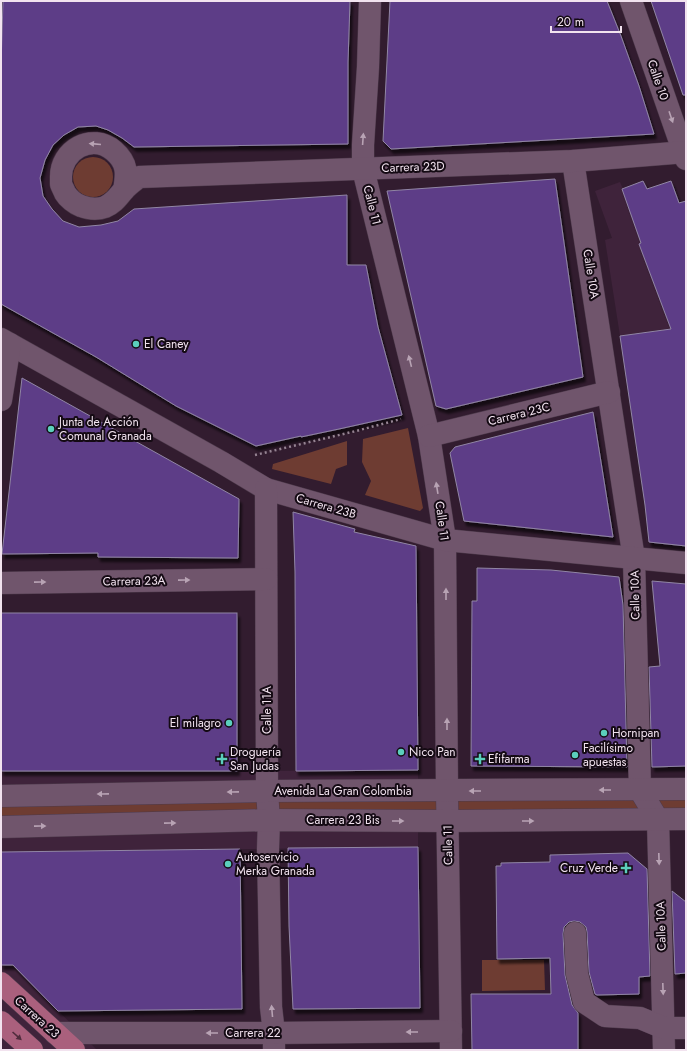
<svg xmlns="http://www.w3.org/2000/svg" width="687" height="1051" viewBox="0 0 687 1051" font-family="Jost,sans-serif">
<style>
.built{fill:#3f233b}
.green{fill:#6e3c32}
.building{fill:#5d3c87;stroke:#9186a5;filter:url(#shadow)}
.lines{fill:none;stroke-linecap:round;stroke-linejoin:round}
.minor-casing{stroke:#4d3a4b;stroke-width:23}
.major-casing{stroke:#4d3a4b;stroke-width:23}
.path{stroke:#958392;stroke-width:2.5;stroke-dasharray:2 3;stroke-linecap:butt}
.minor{stroke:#70556c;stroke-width:22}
.major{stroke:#aa607d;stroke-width:22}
.oneway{fill:#b8a3b4}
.oneway2{fill:#502c3d}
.poi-dot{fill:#5bcebc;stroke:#140a13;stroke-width:1.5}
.labels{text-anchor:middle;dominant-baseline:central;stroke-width:4;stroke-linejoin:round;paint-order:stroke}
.street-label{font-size:12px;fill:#f2e3ef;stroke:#140a13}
.poi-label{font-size:12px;fill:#f2e3ef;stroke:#140a13;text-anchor:start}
</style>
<defs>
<filter id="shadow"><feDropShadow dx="2.5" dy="4.5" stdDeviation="1" flood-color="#0009"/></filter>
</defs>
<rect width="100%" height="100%" fill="#321c2f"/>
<g class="built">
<path d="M643,181l4,8 24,-8 8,22 5,-1 2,6v118l-66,10 -15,-96 7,-2 -17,-47 25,-9 3,7z"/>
<path d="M418,770v77l-417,5v-81h236z"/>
<path d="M1,965h12l84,85h-96z"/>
</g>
<g class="green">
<circle cx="93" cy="177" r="20"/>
<path d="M408,428l15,80 -3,3 -55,-16 6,-14 -9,-19 1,-23z"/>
<path d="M347,441v24l-11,4 -5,15 -59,-15 1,-5z"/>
<path d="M439,797l-1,16h-163l1,-13z"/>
<path d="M634,798l8,15h-185l-1,-13z"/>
<path d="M656,798h30v15h-23z"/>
<path d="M259,800v12l-258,6v-15z"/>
<path d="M482,960h62l1,30 -63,1z"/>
</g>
<g class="building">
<path d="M3,1h347l-2,61v82l-214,3 -12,-9 -14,-8 -12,-4 -18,1 -14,8 -11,10 -8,15 -5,18 3,18 9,13 11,12 16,6 22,-2 17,-4 16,-12 213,-14v70h19l12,62 24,88 -63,14 -38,8v-1l-45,10 -80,-40 -80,-49 -95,-53v-237z"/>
<path d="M390,1h217l14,35 18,50 15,48 -263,15 -8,-8z"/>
<path d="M651,1h35v94h-3z"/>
<path d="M555,179l28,198 -137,32 -10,-3 -49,-215z"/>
<path d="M643,181l4,8 24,-8 8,22 7,-2v345l-37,-4 -4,-37 -25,-169 51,-7 -32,-85 2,-1 -19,-54z"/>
<path d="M22,378l217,121 -1,59 -140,-1v-4l-96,1z"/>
<path d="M593,412l20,125 -149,-16 -14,-68 5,-6z"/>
<path d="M293,512l62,17 -1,3 62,14 2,224 -122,1 -1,-199z"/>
<path d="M477,568l74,2 68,7 4,28 4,162 -156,-1 1,-165h5z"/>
<path d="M652,581l34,3v182l-34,1 -3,-100 11,-1z"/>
<rect x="1" y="613" width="236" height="158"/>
<path d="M418,847l2,161 -127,1 -4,-83 -1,-78z"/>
<path d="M240,849l2,160 -184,2 -45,-46h-12v-113z"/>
<path d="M628,853l19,16 3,107 -11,1v17l-42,1 -2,-1 -6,-22 -2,-40 -1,-5 -6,-5 -6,-1 -5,1 -5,5 -1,7 2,41 7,30 6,8v37h-106l-1,-56h80l-1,-36 -53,1 -1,-93h5v-3l49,-1v-7z"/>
<path d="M672,891l14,11v71l-11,1z"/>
</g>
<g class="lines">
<g class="minor-casing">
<g id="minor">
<path d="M370,1l-2,66 -5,78v24l66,267 16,104 2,251 4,259"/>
<path d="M631,1l55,158"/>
<path d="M573,161l61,398 6,231 18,30 6,230"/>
<path d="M124,190c3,-16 4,-27 -10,-39 -22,-19 -54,-1 -53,27 0,1 0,6 0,6 1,3 3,6 4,9 3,5 10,11 16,13 8,3 16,4 24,1 9,-4 12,-9 18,-16 4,-5 11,-10 16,-14l434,-16 113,-9"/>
<path d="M1,339l220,123 45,27 179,51 241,23"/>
<path d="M1,400l9,-56"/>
<path d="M429,436l180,-44"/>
<path d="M266,489l1,302 2,29 -1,29 3,158 3,26v17"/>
<path d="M1,583l265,-4"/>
<path d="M1,796l266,-5 419,-2"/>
<path d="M1,827l268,-7 179,1 238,-2"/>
<path d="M575,933l2,41 7,28 21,14 35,2 24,10h22"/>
<path d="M55,1033h219l177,-2"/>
</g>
</g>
<g class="major-casing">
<g id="major">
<path d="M1,983l73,67"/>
<path d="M1,1022l31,28"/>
</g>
</g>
<path class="path" d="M255,455l101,-24 45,-12"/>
<use href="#minor" class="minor"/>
<use href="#major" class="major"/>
</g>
<defs><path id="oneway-solid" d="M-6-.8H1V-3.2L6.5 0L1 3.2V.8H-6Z"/></defs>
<g class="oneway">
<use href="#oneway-solid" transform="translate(671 117) rotate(71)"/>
<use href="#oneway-solid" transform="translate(363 139) rotate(-86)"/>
<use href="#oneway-solid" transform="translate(95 144) rotate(-175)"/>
<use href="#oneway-solid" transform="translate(410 361) rotate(-104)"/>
<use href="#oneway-solid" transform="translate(437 488) rotate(-99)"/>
<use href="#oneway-solid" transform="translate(184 580) rotate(-1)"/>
<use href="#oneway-solid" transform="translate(40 582) rotate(-1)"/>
<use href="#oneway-solid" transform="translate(446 594) rotate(-90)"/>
<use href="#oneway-solid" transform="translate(447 724) rotate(-90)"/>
<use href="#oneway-solid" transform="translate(605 790) rotate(180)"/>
<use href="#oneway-solid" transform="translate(475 791) rotate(180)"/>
<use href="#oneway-solid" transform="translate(233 792) rotate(179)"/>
<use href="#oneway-solid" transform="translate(103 794) rotate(179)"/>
<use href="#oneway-solid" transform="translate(398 821)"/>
<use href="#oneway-solid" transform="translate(528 821)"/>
<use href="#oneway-solid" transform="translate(170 823) rotate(-1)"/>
<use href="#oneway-solid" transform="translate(40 826) rotate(-1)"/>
<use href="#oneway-solid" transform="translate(659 859) rotate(88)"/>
<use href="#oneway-solid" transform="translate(663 989) rotate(88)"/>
<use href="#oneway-solid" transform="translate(272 1011) rotate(-95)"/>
<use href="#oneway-solid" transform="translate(412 1032) rotate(180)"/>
<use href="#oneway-solid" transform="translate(212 1033) rotate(-180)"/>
</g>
<use class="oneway2" href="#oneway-solid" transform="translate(17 1036) rotate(42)"/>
<g class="poi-dot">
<circle cx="136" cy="344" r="4"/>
<circle cx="51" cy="429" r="4"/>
<circle cx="229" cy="723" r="4"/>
<circle cx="604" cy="733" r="4"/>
<circle cx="401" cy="752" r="4"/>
<circle cx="575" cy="755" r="4"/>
<path d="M220 753h4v4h4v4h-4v4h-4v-4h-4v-4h4z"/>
<path d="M478 753h4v4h4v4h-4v4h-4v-4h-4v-4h4z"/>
<circle cx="228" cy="864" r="4"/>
<path d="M624 862h4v4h4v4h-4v4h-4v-4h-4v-4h4z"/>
</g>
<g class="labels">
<g class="street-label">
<text transform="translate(658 80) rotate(71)">Calle 10</text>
<text transform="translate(413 167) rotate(-2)">Carrera 23D</text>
<text transform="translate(372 205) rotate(76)">Calle 11</text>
<text transform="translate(591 274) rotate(81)">Calle 10A</text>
<text transform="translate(519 414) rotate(-14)">Carrera 23C</text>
<text transform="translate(326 506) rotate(16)">Carrera 23B</text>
<text transform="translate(442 521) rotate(82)">Calle 11</text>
<text transform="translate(134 581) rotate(-1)">Carrera 23A</text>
<text transform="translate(635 595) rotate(-91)">Calle 10A</text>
<text transform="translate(267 710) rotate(-90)">Calle 11A</text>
<text x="343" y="791">Avenida La Gran Colombia</text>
<text x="343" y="820">Carrera 23 Bis</text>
<text transform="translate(448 845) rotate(-91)">Calle 11</text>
<text transform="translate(661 926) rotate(-92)">Calle 10A</text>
<text transform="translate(37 1017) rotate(42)">Carrera 23</text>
<text x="253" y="1033">Carrera 22</text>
</g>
<g class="poi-label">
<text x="144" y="344">El Caney</text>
<text x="59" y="422">Junta de Acción<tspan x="59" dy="14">Comunal Granada</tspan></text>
<text x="221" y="723" text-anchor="end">El milagro</text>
<text x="612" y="733">Hornipan</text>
<text x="583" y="748">Facilísimo<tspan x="583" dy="14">apuestas</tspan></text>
<text x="230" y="752">Droguería<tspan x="230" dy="14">San Judas</tspan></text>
<text x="409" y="752">Nico Pan</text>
<text x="488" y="759">Efifarma</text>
<text x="236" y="857">Autoservicio<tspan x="236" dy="14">Merka Granada</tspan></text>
<text x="618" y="868" text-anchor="end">Cruz Verde</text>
</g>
</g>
<rect width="687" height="1051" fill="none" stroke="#f2e3ef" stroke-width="4"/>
<path d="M551 26v6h70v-6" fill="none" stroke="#f2e3ef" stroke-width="2"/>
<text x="557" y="26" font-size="12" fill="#f2e3ef" stroke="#140a13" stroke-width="3" paint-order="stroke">20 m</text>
</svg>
